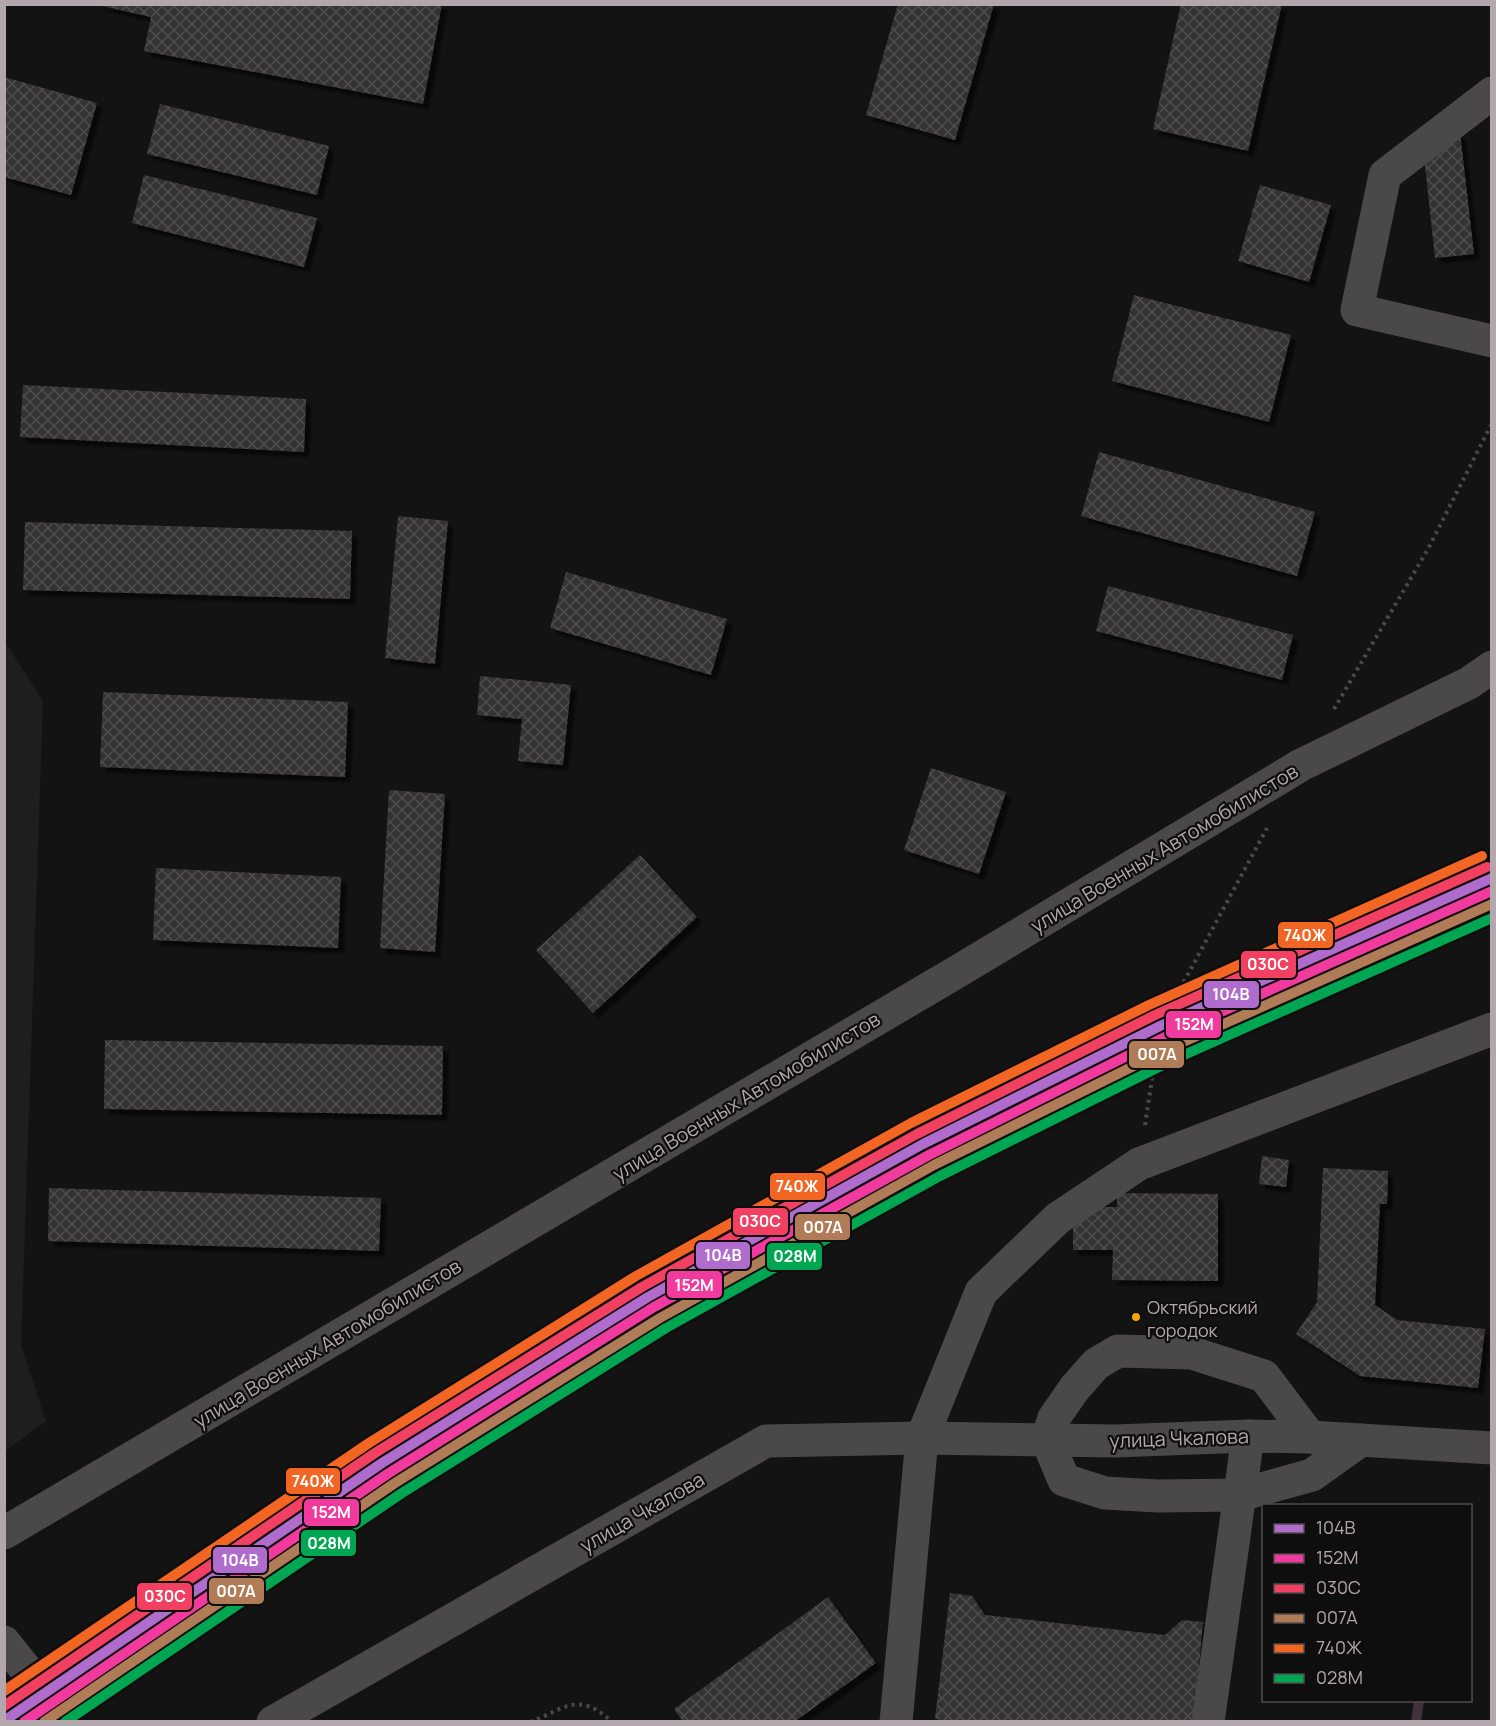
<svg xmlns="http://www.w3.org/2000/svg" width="1496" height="1726" viewBox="0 0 1496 1726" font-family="Manrope,sans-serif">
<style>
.built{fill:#1f1d1d}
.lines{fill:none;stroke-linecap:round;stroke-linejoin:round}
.stream{stroke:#40323c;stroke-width:10}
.building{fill:url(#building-cross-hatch);filter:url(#shadow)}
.path{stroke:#4b4849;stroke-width:4;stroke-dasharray:3 4.5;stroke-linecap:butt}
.minor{stroke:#4a4849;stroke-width:33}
.rail-1-casing{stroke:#0f0e0e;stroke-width:15}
.rail-2-casing{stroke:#0f0e0e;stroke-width:15}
.rail-3-casing{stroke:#0f0e0e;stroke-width:15}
.rail-4-casing{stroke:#0f0e0e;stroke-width:15}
.rail-5-casing{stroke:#0f0e0e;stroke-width:15}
.rail-6-casing{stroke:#0f0e0e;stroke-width:15}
.rail-1{stroke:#b06ccc;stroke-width:10}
.rail-2{stroke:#f13a9d;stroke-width:10}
.rail-3{stroke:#f24062;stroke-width:10}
.rail-4{stroke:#b07c57;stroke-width:10}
.rail-5{stroke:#f26522;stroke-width:10}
.rail-6{stroke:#00a651;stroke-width:10}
.bus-dot{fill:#f7a600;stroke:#0f0e0e;stroke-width:2}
.labels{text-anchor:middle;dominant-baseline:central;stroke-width:4.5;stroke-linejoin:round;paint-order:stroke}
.bus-label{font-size:18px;fill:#b3a6ac;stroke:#0f0e0e;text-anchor:start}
.street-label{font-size:20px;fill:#b3a6ac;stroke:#0f0e0e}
.line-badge{stroke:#0f0e0e;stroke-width:2}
.badge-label{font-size:16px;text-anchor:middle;font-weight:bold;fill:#fff}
</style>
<defs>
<pattern id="building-cross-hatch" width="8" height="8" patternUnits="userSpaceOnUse" patternTransform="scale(1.5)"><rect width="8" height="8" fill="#343232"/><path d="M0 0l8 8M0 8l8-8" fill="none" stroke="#4f4d4d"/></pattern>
<filter id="shadow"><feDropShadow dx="5.5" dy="5.5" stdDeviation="1.5" flood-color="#0009"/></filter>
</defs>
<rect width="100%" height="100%" fill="#141313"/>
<path class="built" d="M5,642l38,59 -22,644 25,76 -41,30z"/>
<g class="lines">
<path class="stream" d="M1416,1722l3,-22"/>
</g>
<g class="building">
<path d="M93,4h349l-19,100 -279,-53 7,-34z"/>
<path d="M898,4h96l-39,136 -89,-25z"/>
<path d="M1181,4h101l-34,147 -95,-22z"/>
<path d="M4,77l93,26 -26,92 -67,-18z"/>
<path d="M160,104l169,42 -12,49 -170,-41z"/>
<path d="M1460,133l14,121 -39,4 -13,-120z"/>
<path d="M144,175l173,43 -13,49 -172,-44z"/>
<path d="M1260,185l71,20 -22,77 -71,-21z"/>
<path d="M1134,295l157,40 -22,87 -157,-41z"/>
<path d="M23,385l283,14 -2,53 -284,-15z"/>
<path d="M1099,452l216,60 -18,64 -216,-60z"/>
<path d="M398,516l50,5 -13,143 -50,-6z"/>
<path d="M25,522l327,9 -2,68 -327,-9z"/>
<path d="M566,572l161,47 -16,56 -161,-47z"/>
<path d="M1108,586l185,49 -11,45 -186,-49z"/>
<path d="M480,676l91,9 -8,80 -45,-4 4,-42 -45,-4z"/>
<path d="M103,692l245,10 -3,75 -245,-10z"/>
<path d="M931,768l75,24 -27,82 -75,-24z"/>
<path d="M389,790l56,4 -10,158 -55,-4z"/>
<path d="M640,855l57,62 -104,96 -57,-63z"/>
<path d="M156,868l185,9 -3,71 -185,-8z"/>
<path d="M105,1040l338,6 -1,69 -338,-6z"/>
<path d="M1262,1156l27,4 -3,27 -27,-3z"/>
<path d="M1323,1168l65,3 -1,33h-7l-5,101 22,15 88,9 -7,59 -118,-12 -64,-42 21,-32z"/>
<path d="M49,1188l332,10 -2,53 -331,-10z"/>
<path d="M1117,1193l101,1v87l-106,-1 1,-30h-40v-43h44z"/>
<path d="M950,1593l22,3 13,19 180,20 17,-15 21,2 -9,100h-235l-24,-3z"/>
<path d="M828,1597l48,66 -82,59h-111l-9,-13z"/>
</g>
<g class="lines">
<g class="path">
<path d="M1334,709l94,-160 64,-126"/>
<path d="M1145,1125l15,-99 107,-198"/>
<path d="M530,1722c35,-13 48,-32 82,0"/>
</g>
<g class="minor">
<path d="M1492,93l-107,82 -28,135 135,31"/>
<path d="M1310,1437l-46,-61 -72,-23 -74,-2 -22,13 -22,25 -20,29 -7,22 17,40 41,13 53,3 82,-1 72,-20 49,-35"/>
<path d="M4,1533l951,-560 346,-208 168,-82 23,-16"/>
<path d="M4,1642l40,50 19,30"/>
<path d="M273,1722l493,-281 156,-3 193,3 133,-5 62,1 182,11"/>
<path d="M896,1722l26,-284 59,-146 77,-74 81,-54 353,-135"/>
<path d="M1208,1722l40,-286"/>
</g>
<g class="rail-1-casing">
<path id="rail-1" d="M4,1721l378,-258 266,-166 275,-153 237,-118 332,-148"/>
</g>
<g class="rail-2-casing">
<path id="rail-2" d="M24,1722l365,-249 265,-166 275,-152 236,-118 327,-146"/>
</g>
<g class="rail-3-casing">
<path id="rail-3" d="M4,1706l371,-253 267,-166 275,-153 238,-119 332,-148"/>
</g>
<g class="rail-4-casing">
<path id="rail-4" d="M44,1722l351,-239 265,-165 274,-153 236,-117 322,-144"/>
</g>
<g class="rail-5-casing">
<path id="rail-5" d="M4,1691l365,-248 267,-167 275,-153 238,-118 333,-149"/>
</g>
<g class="rail-6-casing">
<path id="rail-6" d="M65,1722l337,-229 264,-165 274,-152 235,-117 317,-141"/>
</g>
<use href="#rail-1" class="rail-1"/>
<use href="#rail-2" class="rail-2"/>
<use href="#rail-3" class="rail-3"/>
<use href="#rail-4" class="rail-4"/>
<use href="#rail-5" class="rail-5"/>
<use href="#rail-6" class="rail-6"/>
</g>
<circle class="bus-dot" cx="1136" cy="1317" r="5"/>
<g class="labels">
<g class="bus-label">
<text x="1147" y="1307">Октябрьский<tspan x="1147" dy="23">городок</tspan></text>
</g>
<g class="street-label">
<text transform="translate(1164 848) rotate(-31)">улица Военных Автомобилистов</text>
<text transform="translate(746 1096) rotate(-31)">улица Военных Автомобилистов</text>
<text transform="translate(327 1343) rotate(-31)">улица Военных Автомобилистов</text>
<text transform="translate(1179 1438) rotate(-2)">улица Чкалова</text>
<text transform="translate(642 1512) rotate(-30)">улица Чкалова</text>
</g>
</g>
<g class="line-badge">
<rect x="1277" y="921" width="57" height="28" rx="6" fill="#f26522"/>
<rect x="1240" y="950" width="57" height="29" rx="6" fill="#f24062"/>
<rect x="1203" y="980" width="57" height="29" rx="6" fill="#b06ccc"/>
<rect x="1165" y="1010" width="57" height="29" rx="6" fill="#f13a9d"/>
<rect x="1128" y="1040" width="57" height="29" rx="6" fill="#b07c57"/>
<rect x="769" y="1172" width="57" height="29" rx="6" fill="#f26522"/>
<rect x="732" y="1207" width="57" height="29" rx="6" fill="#f24062"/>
<rect x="794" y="1213" width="57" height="28" rx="6" fill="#b07c57"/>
<rect x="695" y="1241" width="56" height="29" rx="6" fill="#b06ccc"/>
<rect x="766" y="1242" width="57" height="29" rx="6" fill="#00a651"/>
<rect x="666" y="1270" width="57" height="29" rx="6" fill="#f13a9d"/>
<rect x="285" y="1467" width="56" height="28" rx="6" fill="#f26522"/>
<rect x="303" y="1498" width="57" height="29" rx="6" fill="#f13a9d"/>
<rect x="300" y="1529" width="57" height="28" rx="6" fill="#00a651"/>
<rect x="212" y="1546" width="56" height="28" rx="6" fill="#b06ccc"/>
<rect x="208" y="1577" width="57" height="28" rx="6" fill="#b07c57"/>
<rect x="136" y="1582" width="57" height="29" rx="6" fill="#f24062"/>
</g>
<g class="badge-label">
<text x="1305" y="941">740Ж</text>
<text x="1268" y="970">030C</text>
<text x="1231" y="1000">104В</text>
<text x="1194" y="1030">152М</text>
<text x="1157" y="1060">007А</text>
<text x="797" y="1192">740Ж</text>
<text x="760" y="1227">030C</text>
<text x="823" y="1233">007А</text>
<text x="723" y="1261">104В</text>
<text x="795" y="1262">028М</text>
<text x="694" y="1291">152М</text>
<text x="313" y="1487">740Ж</text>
<text x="331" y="1518">152М</text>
<text x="329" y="1549">028М</text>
<text x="240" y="1566">104В</text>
<text x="236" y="1597">007А</text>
<text x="165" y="1602">030C</text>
</g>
<rect width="1496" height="1726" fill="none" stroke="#b3a6ac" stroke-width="12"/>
<rect x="1262" y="1504" width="210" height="198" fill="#0f0e0e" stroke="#514b4d" stroke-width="1.5"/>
<rect x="1274" y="1524" width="30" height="9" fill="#b06ccc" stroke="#514b4d" stroke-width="1.5"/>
<text x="1316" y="1534" font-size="18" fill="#b3a6ac">104В</text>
<rect x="1274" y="1554" width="30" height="9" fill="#f13a9d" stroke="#514b4d" stroke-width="1.5"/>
<text x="1316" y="1564" font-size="18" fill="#b3a6ac">152М</text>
<rect x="1274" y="1584" width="30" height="9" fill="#f24062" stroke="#514b4d" stroke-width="1.5"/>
<text x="1316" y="1594" font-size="18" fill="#b3a6ac">030C</text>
<rect x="1274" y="1614" width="30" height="9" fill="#b07c57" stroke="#514b4d" stroke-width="1.5"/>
<text x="1316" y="1624" font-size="18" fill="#b3a6ac">007А</text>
<rect x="1274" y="1644" width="30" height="9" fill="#f26522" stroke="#514b4d" stroke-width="1.5"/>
<text x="1316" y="1654" font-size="18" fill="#b3a6ac">740Ж</text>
<rect x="1274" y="1674" width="30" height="9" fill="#00a651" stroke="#514b4d" stroke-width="1.5"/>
<text x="1316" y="1684" font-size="18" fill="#b3a6ac">028М</text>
</svg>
